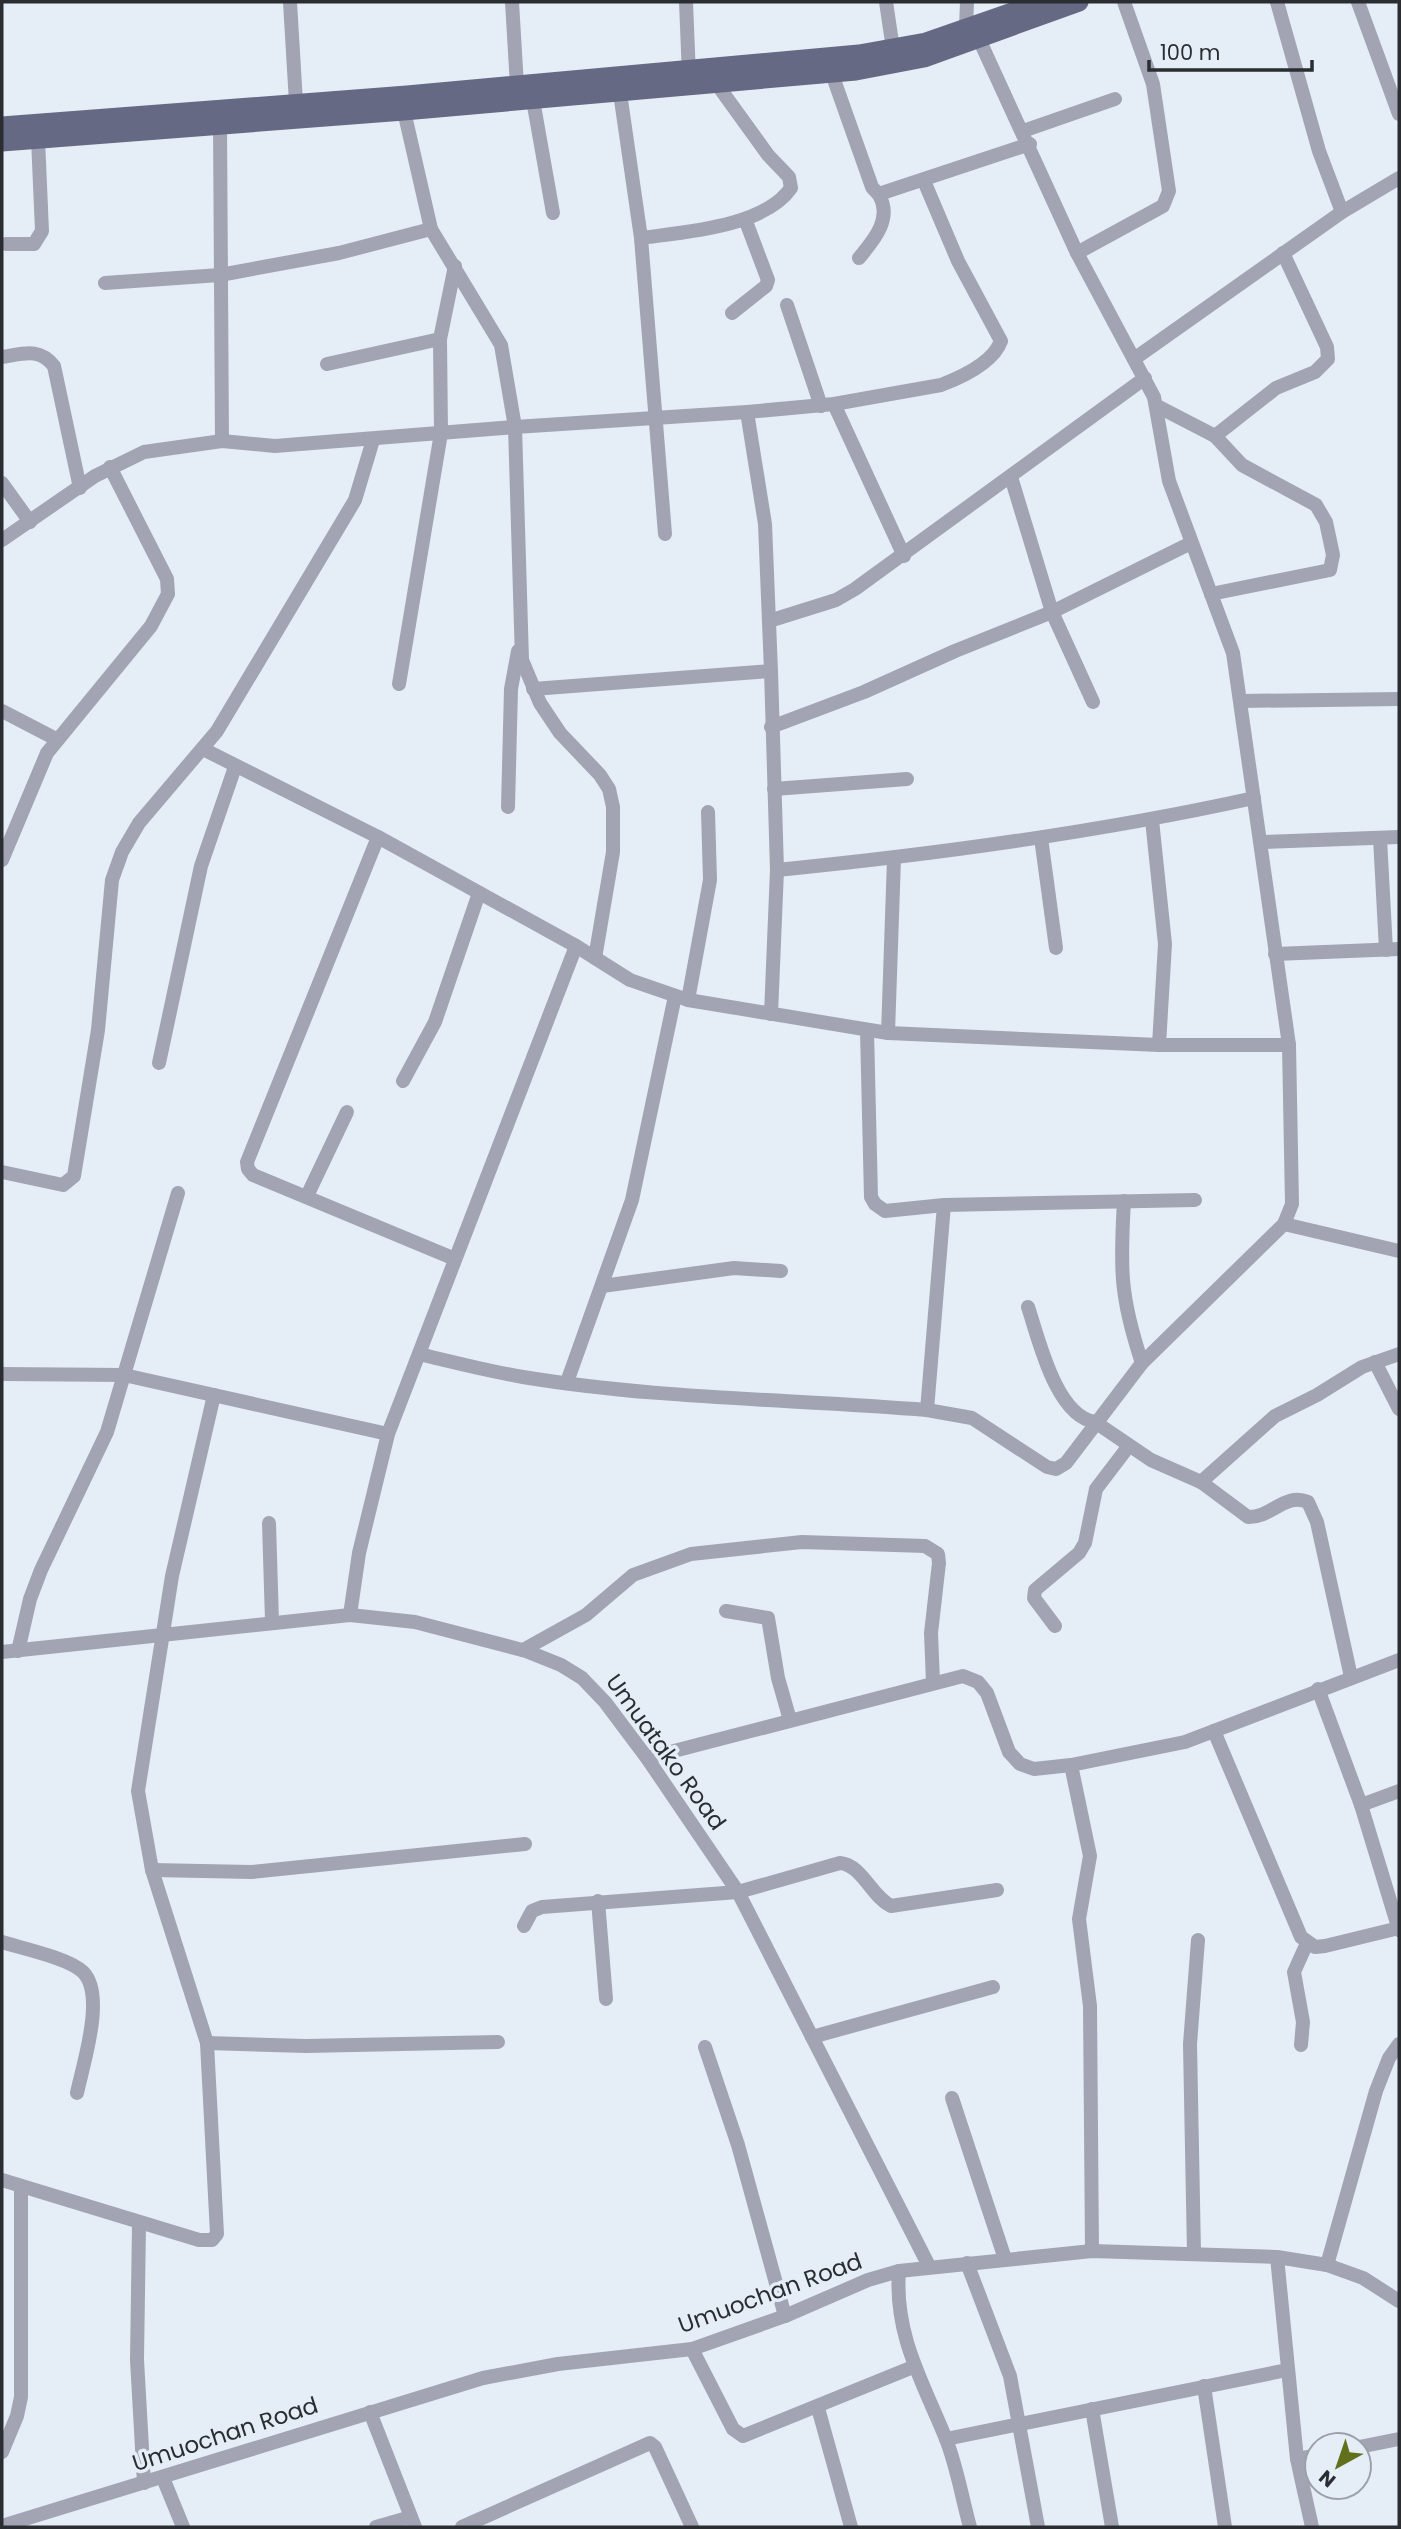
<svg xmlns="http://www.w3.org/2000/svg" width="1401" height="2529" viewBox="0 0 1401 2529" font-family="Poppins,sans-serif">
<style>
.lines{fill:none;stroke-linecap:round;stroke-linejoin:round}
.minor{stroke:#a2a4b4;stroke-width:14}
.major{stroke:#656984;stroke-width:19}
.labels{text-anchor:middle;dominant-baseline:central;stroke-width:7;stroke-linejoin:round;paint-order:stroke}
.street-label{font-size:23px;fill:#2a2d31;stroke:#e5eef7}
</style>
<rect width="100%" height="100%" fill="#e5eef7"/>
<g class="lines">
<g class="minor">
<path d="M290,2l6,101"/>
<path d="M512,2l5,84"/>
<path d="M686,2l3,74"/>
<path d="M886,2l7,47"/>
<path d="M1277,2l42,149 23,61"/>
<path d="M1358,2l41,112"/>
<path d="M966,28l1,-26"/>
<path d="M832,74l40,113c2,3 5,5 7,8 14,24 -6,46 -20,63"/>
<path d="M620,93l21,145 24,296"/>
<path d="M533,100l20,113"/>
<path d="M404,111l27,118 70,116 14,82 7,233 18,43 20,30 40,42 9,14 4,18v45l-18,106"/>
<path d="M220,124l2,317"/>
<path d="M1023,131l92,-32"/>
<path d="M879,194l151,-50"/>
<path d="M641,238c44,-6 123,-11 150,-50l-2,-11 -21,-22 -52,-72"/>
<path d="M6,244h28l8,-13 -4,-92"/>
<path d="M1077,253l86,-47 6,-15 -16,-107 -29,-82"/>
<path d="M105,283l115,-8 119,-22 92,-24"/>
<path d="M787,305l34,101"/>
<path d="M732,313l34,-27 2,-6 -23,-61"/>
<path d="M2,357c21,-3 37,-10 52,9l26,122"/>
<path d="M1134,359l208,-147 57,-34"/>
<path d="M327,364l113,-25"/>
<path d="M834,404l70,152"/>
<path d="M1157,406l58,30 27,29 74,40 10,17 7,33 -3,15 -119,24"/>
<path d="M747,412l18,112 6,147 6,199 -6,144"/>
<path d="M1215,436l61,-48 39,-16 13,-13 -1,-12 -44,-94"/>
<path d="M1011,477l41,135 41,90"/>
<path d="M2,483l28,39"/>
<path d="M2,540l93,-64 49,-24 78,-11 53,5 240,-19 232,-15 87,-8 107,-19c21,-8 52,-22 60,-44l-43,-80 -34,-80"/>
<path d="M769,621l67,-21 19,-11 290,-211"/>
<path d="M399,684l42,-251 -1,-94 15,-73"/>
<path d="M533,689l238,-18"/>
<path d="M1241,701l158,-2"/>
<path d="M2,711l54,28"/>
<path d="M771,727l93,-35 91,-41 97,-39 139,-69"/>
<path d="M203,749l175,88 198,109 54,34 58,20 200,33 271,12h130"/>
<path d="M774,789l133,-10"/>
<path d="M508,807l3,-118 7,-38"/>
<path d="M1152,820l13,124 -6,101"/>
<path d="M378,837l-131,325 1,7 5,6 202,84"/>
<path d="M1041,838l15,110"/>
<path d="M1380,838l6,112"/>
<path d="M1262,842l137,-5"/>
<path d="M2,860l45,-107 104,-127 17,-32 -1,-15 -57,-112"/>
<path d="M777,870c162,-16 318,-37 477,-72"/>
<path d="M1275,954l124,-5"/>
<path d="M688,1000l22,-120 -2,-68"/>
<path d="M867,1031l4,166 4,7 10,7 59,-6 251,-5"/>
<path d="M888,1033l6,-174"/>
<path d="M159,1063l42,-197 34,-99"/>
<path d="M403,1081l32,-59 44,-129"/>
<path d="M2,1172l61,13 11,-9 24,-146 14,-150 10,-28 17,-29 78,-92 138,-231 18,-60"/>
<path d="M307,1196l40,-84"/>
<path d="M1124,1201c-4,68 -4,96 18,162"/>
<path d="M1284,1224l115,27"/>
<path d="M602,1286l132,-18 47,3"/>
<path d="M1028,1307c11,33 28,109 67,115l56,38 50,22 47,35c23,1 37,-25 60,-15l9,20 34,155"/>
<path d="M419,1354c34,8 69,17 104,23 133,22 269,22 404,33l45,8 75,49 9,2 10,-6 76,-100 142,-139 8,-20 -3,-159 -56,-392 -64,-172 -15,-84 -77,-144 -98,-214"/>
<path d="M1375,1362l24,47"/>
<path d="M2,1374l122,1 264,59"/>
<path d="M567,1382l65,-182 43,-204"/>
<path d="M927,1410l17,-205"/>
<path d="M1201,1482l74,-66 42,-21 45,-28 37,-13"/>
<path d="M269,1523l3,98"/>
<path d="M726,1611l42,7 10,60 12,42"/>
<path d="M350,1615l9,-62 29,-119 188,-488"/>
<path d="M1055,1626l-21,-28 1,-8 44,-37 6,-10 11,-54 32,-42"/>
<path d="M523,1650l63,-35 47,-40 58,-21 111,-12 123,4 13,8 1,9 -8,70 2,49"/>
<path d="M18,1651l12,-52 11,-29 66,-138 71,-239"/>
<path d="M2,1652l348,-37 65,7 111,29 35,14 21,13 23,24 42,56 91,134 191,374"/>
<path d="M1318,1689l43,116 38,125"/>
<path d="M1214,1731l87,206 14,10 10,-1 74,-18"/>
<path d="M647,1758l316,-82 15,6 9,11 22,59 11,12 14,5 37,-4 114,-23 214,-82"/>
<path d="M1071,1765l19,91 -11,63 11,87 2,245"/>
<path d="M1361,1805l38,-14"/>
<path d="M152,1870l100,2 273,-28"/>
<path d="M598,1901l8,98"/>
<path d="M524,1926l8,-15 10,-4 196,-15 102,-29c22,2 31,33 51,43l106,-16"/>
<path d="M2,1942c19,6 67,16 81,30 23,23 0,92 -6,121"/>
<path d="M812,2037l181,-50"/>
<path d="M207,2043l99,3 192,-4"/>
<path d="M1301,2045l2,-23 -9,-50 13,-29"/>
<path d="M705,2047l33,98 47,171"/>
<path d="M952,2098l53,161"/>
<path d="M2,2180l197,60h13l5,-6 -10,-191 -55,-173 -14,-79 34,-215 42,-181"/>
<path d="M139,2224l-2,136 7,123"/>
<path d="M1194,2253l-4,-209 8,-104"/>
<path d="M1277,2257l20,202 15,68"/>
<path d="M967,2263l43,113 28,151"/>
<path d="M1327,2265l49,-174 13,-33 10,-14"/>
<path d="M899,2271c-5,64 24,111 47,168 11,28 16,59 24,88"/>
<path d="M692,2349l41,80 10,7 170,-69"/>
<path d="M1204,2386l21,141"/>
<path d="M818,2408l33,119"/>
<path d="M1092,2409l20,118"/>
<path d="M370,2412l45,115"/>
<path d="M946,2439l341,-69"/>
<path d="M1359,2447l40,-8"/>
<path d="M2,2452l15,-36 4,-19v-209"/>
<path d="M1297,2459l20,-4"/>
<path d="M163,2478l20,49"/>
<path d="M2,2526l481,-148 75,-14 134,-15 93,-33 83,-36 31,-9 193,-20 185,6 50,8 36,13 36,23"/>
<path d="M376,2527l35,-10"/>
<path d="M462,2527l188,-84 5,4 37,80"/>
</g>
<g class="major">
<path d="M2,126l405,-31 452,-41 67,-12 115,-40"/>
<path d="M2,142l402,-31 452,-40 68,-13 155,-56"/>
</g>
</g>
<g class="labels">
<g class="street-label">
<text transform="translate(666 1752) rotate(54)">Umuatako Road</text>
<text transform="translate(770 2293) rotate(-20)">Umuochan Road</text>
<text transform="translate(225 2434) rotate(-18)">Umuochan Road</text>
</g>
</g>
<rect width="1401" height="2529" fill="none" stroke="#2a2d31" stroke-width="7"/>
<g transform="translate(1338 2466) rotate(220)"><circle r="33" fill="#e5eef7" stroke="#9aa1a8" stroke-width="2"/>
<path d="M0-5L12 26L0 18L-12 26Z" fill="#61701b"/>
<text y="-10" font-size="19" font-weight="bold" text-anchor="middle" fill="#2a2d31">N</text>
</g>
<path d="M1149 60v10h163v-10" fill="none" stroke="#2a2d31" stroke-width="3.5"/>
<text x="1160" y="60" font-size="21" fill="#2a2d31" stroke="#e5eef7" stroke-width="5" paint-order="stroke">100 m</text>
</svg>
